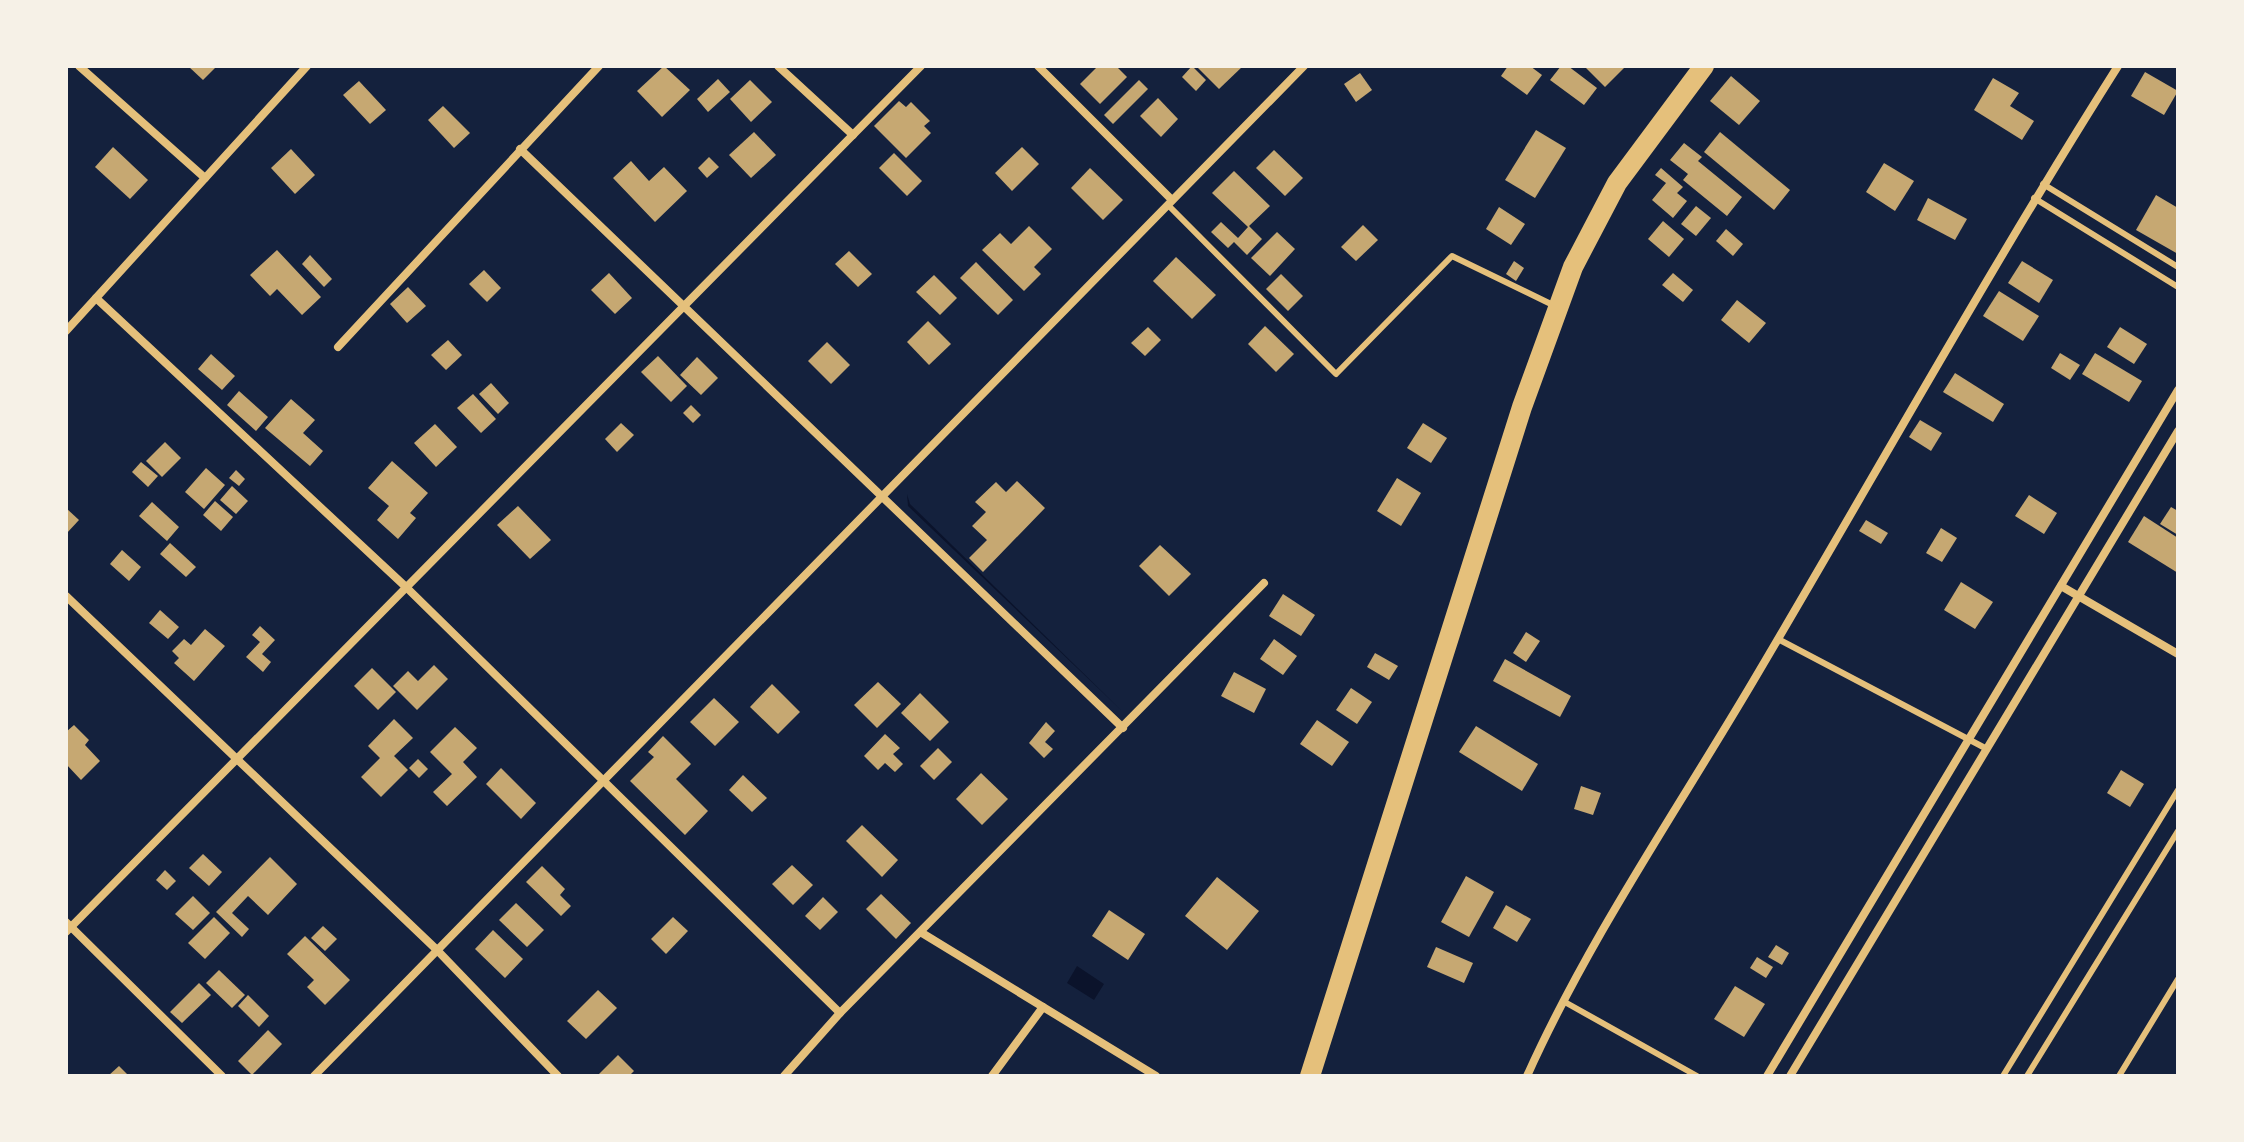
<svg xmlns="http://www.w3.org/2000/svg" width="2244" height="1142" viewBox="0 0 2244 1142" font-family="Raleway,sans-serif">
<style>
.water{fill:#0b132b}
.building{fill:#c6a872}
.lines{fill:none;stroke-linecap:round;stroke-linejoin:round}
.service{stroke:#e5c07b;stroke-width:6}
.minor{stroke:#e5c07b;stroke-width:8}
.primary{stroke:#e5c07b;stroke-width:20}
</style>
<rect width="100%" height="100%" fill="#14213d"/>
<g class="water">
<path d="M907,494l3,10 212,207 -214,-205z"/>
<path d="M1077,966l27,18 -10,16 -27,-17z"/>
</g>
<g class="building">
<path d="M188,66h29l-14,14z"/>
<path d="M664,66l26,24 -28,27 -25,-26z"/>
<path d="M1098,66h18l11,11 -27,27 -20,-20z"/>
<path d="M1192,66l14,14 -10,11 -14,-14z"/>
<path d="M1196,66h47l-24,23z"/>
<path d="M1508,66h22l12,9 -15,20 -26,-19z"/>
<path d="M1561,66h7l29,22 -13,17 -34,-25z"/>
<path d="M1584,66h42l-21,21z"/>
<path d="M2145,72l33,19 -14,24 -33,-19z"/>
<path d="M1360,73l12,17 -16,12 -12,-18z"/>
<path d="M1731,76l29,25 -21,24 -29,-24z"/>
<path d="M1993,78l26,15 -9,13 24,15 -12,19 -48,-30z"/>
<path d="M718,79l12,13 -22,20 -11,-13z"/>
<path d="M750,80l22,22 -21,20 -21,-23z"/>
<path d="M1139,80l9,9 -35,35 -9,-9z"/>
<path d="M359,81l27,29 -16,14 -27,-29z"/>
<path d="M1158,98l20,21 -17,18 -21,-21z"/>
<path d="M899,101l7,6 5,-5 19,19 -6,5 7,7 -25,25 -32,-32z"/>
<path d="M443,106l27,27 -16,15 -26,-28z"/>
<path d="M1536,130l30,18 -31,50 -30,-18z"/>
<path d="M754,132l22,23 -25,23 -22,-23z"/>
<path d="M1720,132l70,58 -16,20 -70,-58z"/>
<path d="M1684,143l18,14 -4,4 44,36 -15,19 -44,-36 5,-6 -18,-14z"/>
<path d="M113,147l35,33 -18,19 -35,-32z"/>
<path d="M1022,147l17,17 -27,27 -17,-18z"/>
<path d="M291,149l24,26 -20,19 -24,-26z"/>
<path d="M1274,150l29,28 -18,18 -29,-28z"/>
<path d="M894,153l28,28 -15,15 -28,-28z"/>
<path d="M709,157l10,10 -12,11 -9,-10z"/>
<path d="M631,161l18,20 15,-14 23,24 -32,31 -42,-44z"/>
<path d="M1884,163l30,18 -19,30 -29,-19z"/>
<path d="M1090,168l33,32 -20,20 -32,-32z"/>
<path d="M1661,168l22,19 -6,6 10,8 -14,17 -21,-18 14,-17 -11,-8z"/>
<path d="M1234,171l36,35 -21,20 13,13 -15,16 -13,-13 -6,6 -17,-16 10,-10 17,16 10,-11 -36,-34z"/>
<path d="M2156,195l22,13v46l-42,-24z"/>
<path d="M1928,198l39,21 -12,21 -38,-20z"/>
<path d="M1696,206l15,12 -15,18 -15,-12z"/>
<path d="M1499,207l26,17 -14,21 -25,-16z"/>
<path d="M1663,221l21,18 -15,18 -21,-18z"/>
<path d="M1363,225l15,15 -22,21 -15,-14z"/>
<path d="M1029,226l23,23 -18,18 7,7 -17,17 -42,-41 18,-17 11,11z"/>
<path d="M1726,229l17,15 -10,12 -17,-15z"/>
<path d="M1277,232l18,17 -25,27 -19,-18z"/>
<path d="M277,250l44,47 -19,18 -25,-26 -7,7 -20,-21z"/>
<path d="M849,251l23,23 -14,13 -23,-23z"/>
<path d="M310,255l22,24 -8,8 -22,-23z"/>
<path d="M1176,257l40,38 -24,24 -39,-38z"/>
<path d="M1514,261l10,7 -8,13 -10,-7z"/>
<path d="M2022,261l31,19 -14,23 -31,-20z"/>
<path d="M976,262l37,38 -15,15 -38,-37z"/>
<path d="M484,270l17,18 -14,14 -18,-18z"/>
<path d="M609,273l23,25 -17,16 -24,-24z"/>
<path d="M1673,273l20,17 -10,12 -21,-17z"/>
<path d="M1281,274l22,22 -15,15 -22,-22z"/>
<path d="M934,275l23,23 -17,17 -24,-23z"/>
<path d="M408,287l18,19 -19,17 -17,-19z"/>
<path d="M1999,291l40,25 -16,25 -40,-25z"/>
<path d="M1737,300l29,23 -17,20 -28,-23z"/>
<path d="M928,321l23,23 -22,21 -22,-23z"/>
<path d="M1265,326l29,28 -18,18 -28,-28z"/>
<path d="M1148,327l13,13 -16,16 -14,-13z"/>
<path d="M2120,327l27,17 -13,20 -27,-17z"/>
<path d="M448,340l14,15 -16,15 -15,-15z"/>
<path d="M827,342l23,23 -19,19 -23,-23z"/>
<path d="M2060,353l20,12 -10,15 -19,-12z"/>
<path d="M2095,353l47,28 -13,21 -47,-28z"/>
<path d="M211,354l24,22 -13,14 -24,-21z"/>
<path d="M658,356l29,30 -16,16 -30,-30z"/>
<path d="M697,357l21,21 -17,17 -21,-20z"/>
<path d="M1955,373l49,31 -11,18 -50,-30z"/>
<path d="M491,383l18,20 -11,11 -19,-20z"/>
<path d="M239,391l29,26 -12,14 -29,-26z"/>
<path d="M473,394l23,25 -15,14 -24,-25z"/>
<path d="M291,399l24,21 -12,13 20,18 -13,15 -45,-38z"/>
<path d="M691,405l10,10 -8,8 -10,-10z"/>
<path d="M1920,420l22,13 -11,18 -22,-14z"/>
<path d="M621,423l13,12 -17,17 -12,-13z"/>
<path d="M1423,423l24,15 -16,25 -24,-15z"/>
<path d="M435,424l22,23 -21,20 -22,-24z"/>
<path d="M165,442l16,16 -19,19 -16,-16z"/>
<path d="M392,461l36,32 -18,20 6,5 -18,21 -21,-19 12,-14 -21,-18z"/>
<path d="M141,462l17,14 -10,11 -16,-15z"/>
<path d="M206,468l19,17 -21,24 -19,-17z"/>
<path d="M236,470l9,9 -6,7 -10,-8z"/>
<path d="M1397,478l24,15 -20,33 -24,-15z"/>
<path d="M1017,481l28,27 -62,64 -14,-14 18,-18 -15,-14 14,-14 -11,-10 21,-20 10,10z"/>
<path d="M232,486l16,15 -12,13 -16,-14z"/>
<path d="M2029,495l28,18 -13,21 -29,-18z"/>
<path d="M215,501l18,16 -12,14 -18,-16z"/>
<path d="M152,502l27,25 -12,14 -28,-25z"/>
<path d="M518,506l33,34 -21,19 -33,-34z"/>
<path d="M2171,507l7,4v24l-18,-11z"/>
<path d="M66,508l13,12 -13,14z"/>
<path d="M2144,516l34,22v35l-50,-31z"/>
<path d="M1866,520l22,13 -7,11 -22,-13z"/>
<path d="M1941,528l16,10 -15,24 -16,-9z"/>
<path d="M170,543l26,24 -10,10 -26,-23z"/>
<path d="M1160,545l31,29 -22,22 -30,-30z"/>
<path d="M122,550l19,17 -12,14 -19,-17z"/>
<path d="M1961,582l32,20 -18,27 -31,-19z"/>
<path d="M1283,594l32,21 -14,21 -32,-20z"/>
<path d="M160,610l19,17 -11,12 -19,-16z"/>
<path d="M260,626l15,14 -13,14 9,8 -8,10 -17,-15 14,-15 -8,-7z"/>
<path d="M205,629l20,17 -31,35 -20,-18 5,-5 -7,-7 12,-12 7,6z"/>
<path d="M1526,632l14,9 -14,21 -13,-9z"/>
<path d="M1274,639l23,17 -14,19 -23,-16z"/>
<path d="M1375,653l23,13 -9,14 -22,-13z"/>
<path d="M1505,659l66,37 -11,21 -67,-36z"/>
<path d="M434,665l14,14 -31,31 -24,-24 15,-15 10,10z"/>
<path d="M372,668l24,24 -18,18 -24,-24z"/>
<path d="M1234,672l32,17 -12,24 -33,-17z"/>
<path d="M878,682l23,22 -24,24 -23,-23z"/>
<path d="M772,684l28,28 -22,22 -28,-27z"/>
<path d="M1351,688l21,14 -15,22 -21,-14z"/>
<path d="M920,693l29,29 -19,19 -29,-28z"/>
<path d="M714,698l25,24 -24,24 -25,-24z"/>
<path d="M394,719l19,19 -19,18 14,14 -27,27 -20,-20 19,-19 -12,-12z"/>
<path d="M1317,720l32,22 -17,24 -32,-22z"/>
<path d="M1046,722l9,9 -10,11 8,7 -9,9 -15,-15z"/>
<path d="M74,725l15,15 -4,5 15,16 -19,19 -15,-16v-32z"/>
<path d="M1476,726l62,38 -16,27 -63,-39z"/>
<path d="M455,727l22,21 -14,14 14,15 -30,29 -14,-14 19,-18 -22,-22z"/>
<path d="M885,734l15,14 -7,6 10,10 -8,8 -10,-9 -7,7 -14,-14z"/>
<path d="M663,736l28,28 -15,15 32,32 -23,24 -55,-54 24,-24 -6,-5z"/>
<path d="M938,748l14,14 -18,18 -14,-14z"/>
<path d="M418,759l10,10 -9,9 -10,-10z"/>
<path d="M501,768l35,35 -15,16 -35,-35z"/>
<path d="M2121,770l23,14 -14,23 -23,-14z"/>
<path d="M981,773l27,26 -26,26 -26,-26z"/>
<path d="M743,775l24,23 -15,14 -23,-22z"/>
<path d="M1581,786l20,7 -8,22 -19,-6z"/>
<path d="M862,825l36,35 -16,17 -36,-36z"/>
<path d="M203,854l19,18 -13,14 -20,-18z"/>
<path d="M270,857l27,27 -29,31 -20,-19 -16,17 17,16 -7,8 -26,-25z"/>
<path d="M792,865l21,20 -20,20 -21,-21z"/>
<path d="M542,866l23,23 -5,6 11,11 -10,10 -35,-34z"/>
<path d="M165,870l11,11 -9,9 -11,-10z"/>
<path d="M1466,876l28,16 -25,45 -28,-15z"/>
<path d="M1217,877l42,34 -32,39 -42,-34z"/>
<path d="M881,894l30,29 -15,16 -30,-30z"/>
<path d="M193,896l17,17 -17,17 -18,-16z"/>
<path d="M823,897l15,15 -18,18 -15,-14z"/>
<path d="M516,903l28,27 -17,17 -28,-27z"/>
<path d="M1506,905l25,14 -14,23 -24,-14z"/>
<path d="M1109,910l36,24 -17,26 -36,-24z"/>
<path d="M214,917l16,16 -25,26 -17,-16z"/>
<path d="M673,917l15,14 -22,23 -15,-15z"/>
<path d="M323,926l14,13 -12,12 -14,-13z"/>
<path d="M493,930l30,29 -18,19 -30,-29z"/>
<path d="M305,936l45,44 -25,25 -18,-18 7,-7 -27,-26z"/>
<path d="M1776,945l13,8 -7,12 -14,-8z"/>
<path d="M1436,947l37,16 -9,20 -37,-16z"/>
<path d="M1757,957l16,10 -7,11 -16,-10z"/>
<path d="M219,970l26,25 -13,13 -26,-25z"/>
<path d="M199,983l12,12 -29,28 -12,-11z"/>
<path d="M1735,986l30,18 -21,33 -30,-18z"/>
<path d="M598,990l19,18 -31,31 -19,-18z"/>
<path d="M248,995l21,21 -10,11 -21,-21z"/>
<path d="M268,1030l14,14 -30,31 -14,-14z"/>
<path d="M618,1055l16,16 -5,5h-32z"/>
<path d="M119,1066l10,10h-21z"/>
</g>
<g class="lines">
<g class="service">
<path d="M2043,184l135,83"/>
<path d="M2034,198l144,89"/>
<path d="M1168,205l168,169 116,-118 103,50"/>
<path d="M1778,639l209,110"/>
<path d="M1563,1001l134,75"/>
<path d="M2003,1076l175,-286"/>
<path d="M2027,1076l151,-245"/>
<path d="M2119,1076l59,-97"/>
</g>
<g class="minor">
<path d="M79,66l126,112"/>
<path d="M778,66l75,69"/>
<path d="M1038,66l134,134"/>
<path d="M520,149l603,579"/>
<path d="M96,298l311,290 433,425"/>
<path d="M66,331l241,-265"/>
<path d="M338,347l261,-281"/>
<path d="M2061,586l117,68"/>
<path d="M66,596l371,354 121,126"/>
<path d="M66,922l156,154"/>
<path d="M66,932l855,-866"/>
<path d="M922,933l234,143"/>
<path d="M314,1076l990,-1010"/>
<path d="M784,1076l56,-63 424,-430"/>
<path d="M992,1076l51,-69"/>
<path d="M1527,1076c63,-140 153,-270 231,-403 120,-203 234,-408 360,-607"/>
<path d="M1767,1076l411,-686"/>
<path d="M1790,1076l388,-645"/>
</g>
<path class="primary" d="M1310,1076l212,-669 51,-140 44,-84 87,-117"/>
</g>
<rect width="2244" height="1142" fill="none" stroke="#f6f1e7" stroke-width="136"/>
</svg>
